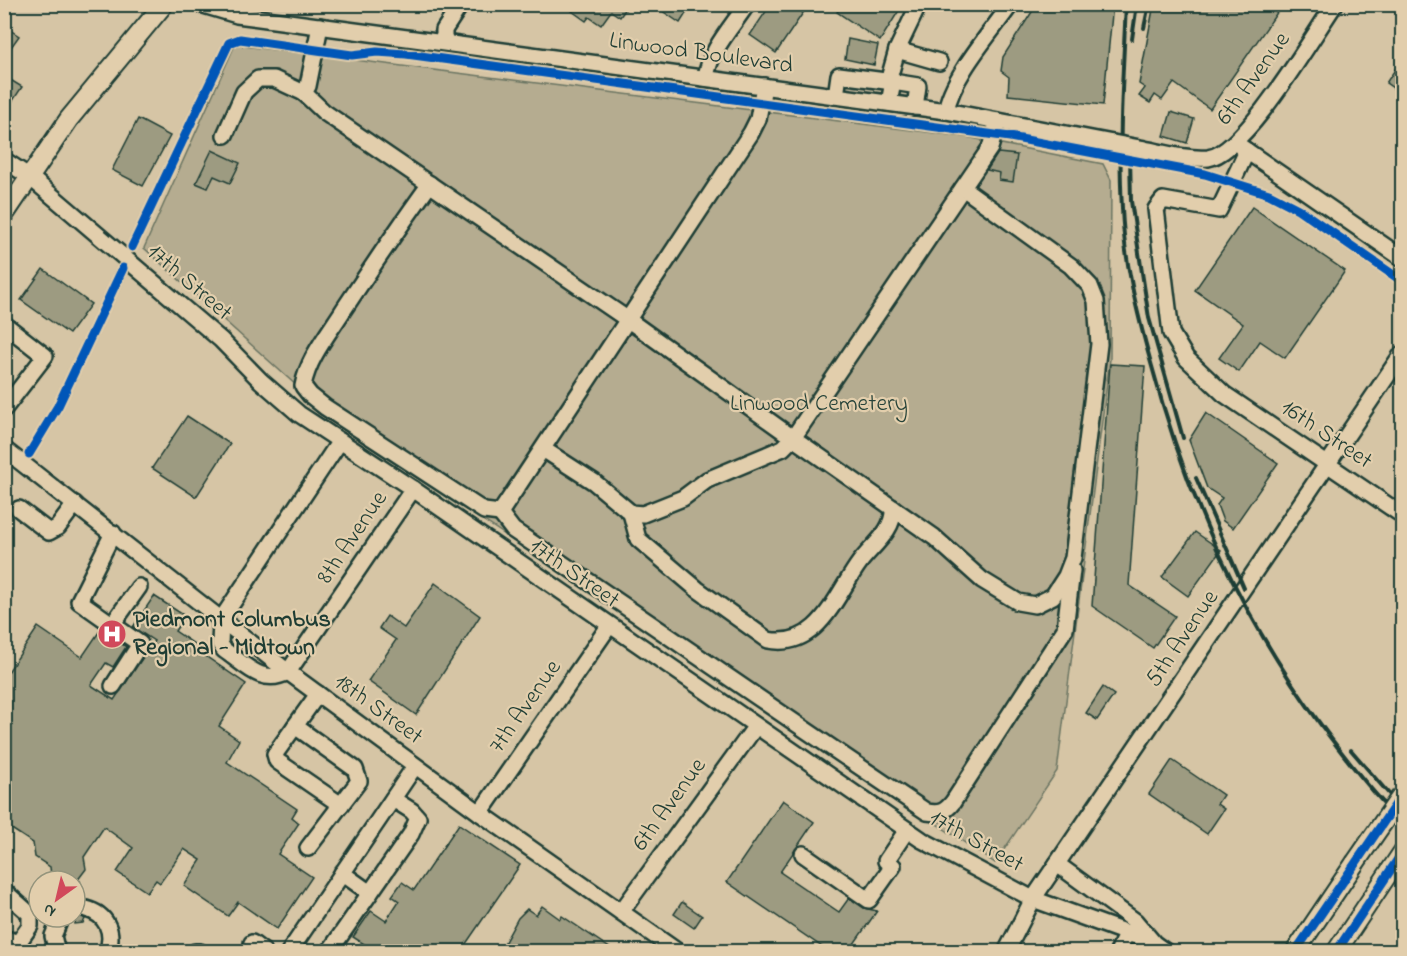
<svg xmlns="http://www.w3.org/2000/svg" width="1407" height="956" viewBox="0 0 1407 956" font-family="'Indie Flower',sans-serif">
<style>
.green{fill:#b5ac90;stroke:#6a7462;stroke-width:1.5}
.building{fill:#9d9b81;stroke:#1f3d34;stroke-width:1.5}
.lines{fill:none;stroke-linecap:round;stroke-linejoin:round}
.minor-casing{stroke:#1f3d34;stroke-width:20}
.major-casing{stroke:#1f3d34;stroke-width:22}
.minor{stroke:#e2ceac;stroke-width:15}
.major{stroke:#e2ceac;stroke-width:18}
.rail{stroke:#1f3d34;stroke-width:4}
.minor-bridge-casing{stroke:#1f3d34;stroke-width:20;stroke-linecap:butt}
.major-bridge-casing{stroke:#1f3d34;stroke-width:22;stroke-linecap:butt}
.minor-bridge{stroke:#e2ceac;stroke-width:15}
.major-bridge{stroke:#e2ceac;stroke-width:18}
.cycleway-casing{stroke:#e2ceac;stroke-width:13}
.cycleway{stroke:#0057b8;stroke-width:9}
.labels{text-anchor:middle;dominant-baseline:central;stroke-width:4.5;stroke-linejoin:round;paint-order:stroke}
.street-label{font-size:24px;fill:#1f3d34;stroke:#e2ceac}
.park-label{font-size:24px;fill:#264339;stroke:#e2ceac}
.poi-label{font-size:24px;font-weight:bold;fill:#1f3d34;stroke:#e2ceac;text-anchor:start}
</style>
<rect width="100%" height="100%" fill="#d6c5a5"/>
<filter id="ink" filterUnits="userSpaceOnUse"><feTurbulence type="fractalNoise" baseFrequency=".0167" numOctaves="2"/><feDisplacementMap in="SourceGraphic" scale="12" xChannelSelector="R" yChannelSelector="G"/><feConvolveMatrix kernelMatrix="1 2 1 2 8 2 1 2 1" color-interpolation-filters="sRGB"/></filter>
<g filter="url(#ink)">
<path class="green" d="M235,45l731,92 137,27 8,16 -1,179 -53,412 -62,92 -657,-440 -194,-175z"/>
<g class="building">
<path d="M576,4h53l-9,13 -9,-6 -10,14 -12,-8 -3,4 -14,-10z"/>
<path d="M652,4h40l-12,19z"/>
<path d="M771,4h38l-33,49 -26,-18z"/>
<path d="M843,4h60l-23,37 -43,-29z"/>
<path d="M1037,4h76l-10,101 -95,-10 1,-18 -8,-6 2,-14z"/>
<path d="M1154,4h129l-73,105 -36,-26 -12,17 -7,-5 -5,8 -11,-7 6,-8 -6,-4z"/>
<path d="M4,26l15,10 -15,21z"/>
<path d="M848,39l30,6 -4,20 -29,-6z"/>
<path d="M1402,59v35l-16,-11z"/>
<path d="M4,76l18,11 -18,27z"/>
<path d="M1171,112l23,7 -7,24 -23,-7z"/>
<path d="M138,119l32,17 -27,50 -31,-16z"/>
<path d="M212,150l28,13 -10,20 -16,-7 -6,12 -12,-5z"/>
<path d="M998,153l19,2 -4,27 -14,-2 1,-7 -13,-3z"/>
<path d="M1252,207l93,64 -60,87 -25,-17 -21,31 -20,-14 24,-34 -48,-34z"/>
<path d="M43,269l48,35 -22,30 -48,-34z"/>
<path d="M1110,364l35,2 -16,219 46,31 -22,32 -61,-42z"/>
<path d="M1206,413l72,50 -45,65 -10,-7 -6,-16 5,-7 -15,-10 -18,-48z"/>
<path d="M187,416l43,28 -34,53 -44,-29z"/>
<path d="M1195,532l26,18 -33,46 -26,-19z"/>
<path d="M435,583l45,33 -64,99 -48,-34 28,-41 -17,-12 8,-12 17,12z"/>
<path d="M154,596l31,20 -10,15 28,19 -2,3 45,31 -27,42 20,14 -12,22 70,47 -5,8 7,6 -21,31 34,23 -35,52 -39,-27 -10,14 -44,-30 17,-26 -17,-11 -24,34 -4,-3 -9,12 -30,-20 16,-24 -29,-21 -20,30 2,12 -9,12h-17l-9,-6 -1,-8 -15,-10 -2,-14 -29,-19v-146l34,-51 44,30 19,-28 25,18 -13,20 -7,-4 -15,22 23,15 40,-59 -21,-14z"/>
<path d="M1103,687l11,8 -17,25 -11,-7z"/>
<path d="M1172,760l51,35 -6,9 7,5 -17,25 -58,-40z"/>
<path d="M783,800l31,22 -34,50 59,40 10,-14 15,10 13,3 -28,40h-21l-101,-69z"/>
<path d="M459,824l61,41 -59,86h-86l-22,-14 18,-26 15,10 13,-20 -7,-5 10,-14 12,8z"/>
<path d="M80,881l4,19 -5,2 -3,8 9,9 -2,4 -8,1v-42z"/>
<path d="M682,902l20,14 -8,12 -20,-14z"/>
<path d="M542,906l18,13 2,-3 52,35h-114l18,-33 9,-9 9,6z"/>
</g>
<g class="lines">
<g class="minor-casing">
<g id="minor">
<path d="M200,4l37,11 709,96 167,32"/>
<path d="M320,26l-12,60 -4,7 20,19 303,207 166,119 197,-290 8,-27"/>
<path d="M444,42v-12l17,-26"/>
<path d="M897,50l42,12"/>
<path d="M706,78c3,-27 26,-51 41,-74"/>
<path d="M888,82l9,-32 22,-46"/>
<path d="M893,82l25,4 -3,21"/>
<path d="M836,96l3,-21 54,7 -4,21"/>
<path d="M946,111c6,-35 44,-77 65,-107"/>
<path d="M225,135l19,-43 14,-13h16l30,14"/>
<path d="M1241,147l161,111"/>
<path d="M1140,148c21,4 47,12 68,10 37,-5 104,-121 127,-154"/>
<path d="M1247,151l-28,59 -56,-10 -7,9 15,124 15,25 38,36 178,121"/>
<path d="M4,160l26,17 191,163 40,41 38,33 114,75 509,351 111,59 119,43 14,10"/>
<path d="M430,184c-30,41 -58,83 -86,125 -15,24 -36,49 -41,77l7,9 15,12 159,104 16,2"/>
<path d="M4,324l41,32 -41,53"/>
<path d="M340,441l-119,179 -1,24 4,6c22,15 38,36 64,22l125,-183"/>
<path d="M4,449l284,223 192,141 198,139"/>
<path d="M543,449l51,33 37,31 12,1 40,-16 24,-18 76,-32 10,-10 141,99 48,43 36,22 17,3 18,-9 13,-20 7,-18 26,-214 -3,-43 -6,-15 -19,-20 -108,-78"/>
<path d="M19,509l30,23 9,-5 17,-23"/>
<path d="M500,513l13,17c139,94 275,189 414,282 13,2 18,0 26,-10l112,-173 7,-59"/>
<path d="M500,513l251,-380 7,-14 6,-33"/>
<path d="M631,513l7,26 59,50 71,51c51,10 68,-46 92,-78 12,-16 35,-32 33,-54"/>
<path d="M112,625l27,-38"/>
<path d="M113,686l27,-42 -61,-43 34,-68"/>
<path d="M318,694l-43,60 2,7 64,44"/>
<path d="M295,726l60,43 4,12 -51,67"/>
<path d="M480,813l129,-187"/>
<path d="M803,854l66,46 24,-34"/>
<path d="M886,861l21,-31"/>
<path d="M1057,864l78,57 17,20"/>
<path d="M342,873l28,20"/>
<path d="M4,891l26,23v12l-12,17 -14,-5"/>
<path d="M86,909c20,5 29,23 21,43"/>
<path d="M621,912l135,-186"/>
<path d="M252,943l12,9"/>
<path d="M57,952l-4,-16 8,-19"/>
<path d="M195,952h5"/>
<path d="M289,952l126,-186"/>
<path d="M329,952l82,-118 7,-16 -6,-7 -19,-12"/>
<path d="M1006,952l27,-53 369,-545"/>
<path d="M1118,952l9,-20"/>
</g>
</g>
<g class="major-casing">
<g id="major">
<path d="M4,215l65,-96 95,-115"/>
<path d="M1295,952l60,-89"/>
<path d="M1336,952l66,-99"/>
</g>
</g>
<use href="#minor" class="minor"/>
<use href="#major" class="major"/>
<g class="rail">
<path d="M1126,4c-3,68 -8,136 -4,204 2,52 15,105 29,155 36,135 88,250 170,362 25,34 51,68 81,97"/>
<path d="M1144,28l5,-24"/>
<path d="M1132,39l5,-35"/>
<path d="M1130,156l1,45 18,117 34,120"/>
<path d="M1196,478l48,110"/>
<path d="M1351,750l51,59"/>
</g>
<g class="minor-bridge-casing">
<path id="minor-bridge" d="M1113,143l27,5"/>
</g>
<g class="major-bridge-casing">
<path id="major-bridge" d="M1355,863l47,-68"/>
</g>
<use href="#minor-bridge" class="minor-bridge"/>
<use href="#major-bridge" class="major-bridge"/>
<g class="cycleway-casing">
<g id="cycleway">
<path d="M132,247l97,-204 11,-4 112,16 25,-3 29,2 604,83 195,37 64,20 29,15 104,72"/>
<path d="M29,454l29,-48 65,-138"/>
<path d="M1295,952l107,-157"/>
<path d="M1336,952l66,-99"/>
</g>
</g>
<use href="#cycleway" class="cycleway"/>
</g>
</g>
<defs>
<g id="hospital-disc" transform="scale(1.5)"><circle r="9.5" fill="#d1495b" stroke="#e2ceac"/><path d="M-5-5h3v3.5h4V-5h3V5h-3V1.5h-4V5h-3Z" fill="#fff"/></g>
</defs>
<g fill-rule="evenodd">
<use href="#hospital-disc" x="112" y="634"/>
</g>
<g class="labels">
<g class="street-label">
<text transform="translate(701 54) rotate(8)">Linwood Boulevard</text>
<text transform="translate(1254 79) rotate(-54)">6th Avenue</text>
<text transform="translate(189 283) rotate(41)">17th Street</text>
<text transform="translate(1326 435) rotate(34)">16th Street</text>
<text transform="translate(353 538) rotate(-56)">8th Avenue</text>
<text transform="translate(574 574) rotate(35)">17th Street</text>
<text transform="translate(1183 639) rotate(-56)">5th Avenue</text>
<text transform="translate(526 707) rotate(-55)">7th Avenue</text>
<text transform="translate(378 710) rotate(36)">18th Street</text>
<text transform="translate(670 805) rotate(-54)">6th Avenue</text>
<text transform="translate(976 842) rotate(29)">17th Street</text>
</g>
<g class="park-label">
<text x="819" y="404">Linwood Cemetery</text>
</g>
<g class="poi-label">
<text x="133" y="620">Piedmont Columbus<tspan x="133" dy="28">Regional - Midtown</tspan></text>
</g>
</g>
<rect width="1407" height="956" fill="none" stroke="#e2ceac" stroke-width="24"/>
<rect x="12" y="12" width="1383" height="932" fill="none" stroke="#1f3d34" stroke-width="2" filter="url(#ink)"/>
<g transform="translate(57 899) rotate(214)"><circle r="28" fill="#e2ceac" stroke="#94947c" stroke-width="1.5"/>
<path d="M0-4.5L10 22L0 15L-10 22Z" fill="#d1495b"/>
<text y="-9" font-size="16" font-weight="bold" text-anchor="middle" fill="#1f3d34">N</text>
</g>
</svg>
